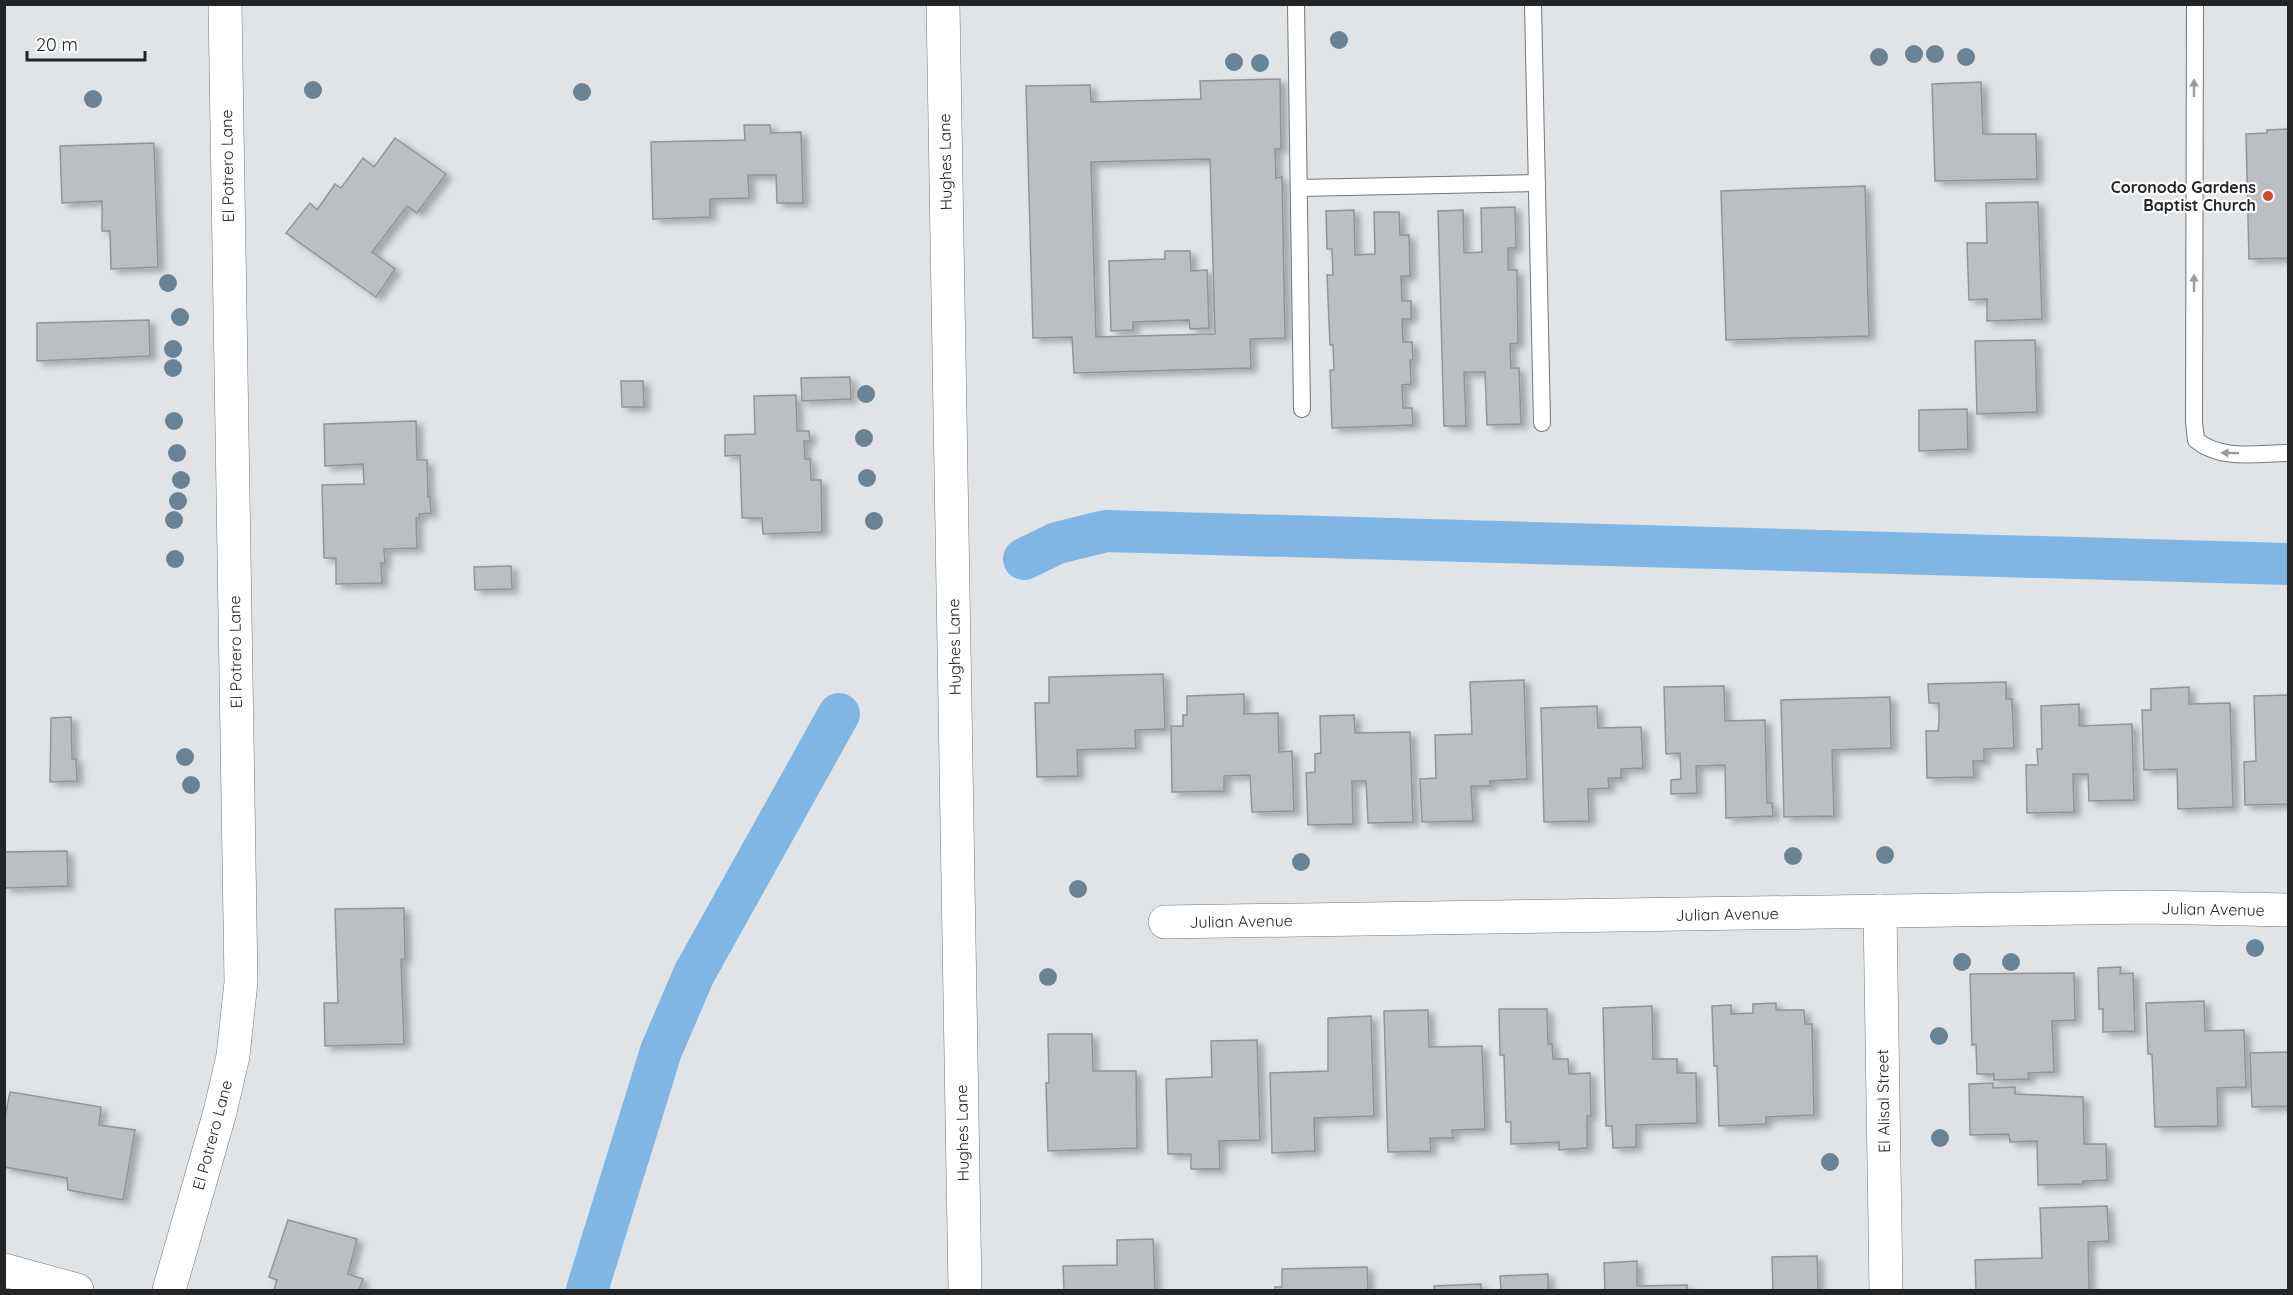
<svg xmlns="http://www.w3.org/2000/svg" width="2293" height="1295" viewBox="0 0 2293 1295" font-family="Quicksand,sans-serif">
<style>
.lines{fill:none;stroke-linecap:round;stroke-linejoin:round}
.canal{stroke:#7fb6e3;stroke-width:42}
.building{fill:#bbbec2;stroke:#919598;stroke-width:1.5;fill-rule:evenodd;filter:url(#shadow)}
.service-casing{stroke:#737679;stroke-width:18}
.minor-casing{stroke:#737679;stroke-width:34}
.tertiary-casing{stroke:#737679;stroke-width:34}
.service{stroke:#fff;stroke-width:16}
.minor{stroke:#fff;stroke-width:33}
.tertiary{stroke:#fff;stroke-width:33}
.tree{fill:#698394}
.oneway{fill:#9c9c9d}
.poi-dot{fill:#d2482b;stroke:#fff;stroke-width:2}
.labels{text-anchor:middle;dominant-baseline:central;stroke-width:4.5;stroke-linejoin:round;paint-order:stroke}
.street-label{font-size:16px;fill:#232425;stroke:#fff}
.poi-label{font-size:16px;font-weight:bold;fill:#232425;stroke:#fff;text-anchor:end}
</style>
<defs>
<filter id="shadow"><feDropShadow dx="6" dy="4" stdDeviation="3" flood-color="#0004"/></filter>
</defs>
<rect width="100%" height="100%" fill="#e0e4e7"/>
<g class="lines">
<g class="canal">
<path d="M1024,559l33,-16 49,-12 1182,33"/>
<path d="M587,1290l74,-239 33,-77 145,-260"/>
</g>
</g>
<g class="building">
<path d="M1280,79l1,70h-6l1,29 6,-1 3,161 -35,1 1,29 -177,5 -2,-36 -39,1 -7,-252 64,-1 1,17 110,-3 -1,-18zM1210,159l5,175 -119,3 -5,-175z"/>
<path d="M1981,82l2,52h53l1,45 -102,2 -3,-97z"/>
<path d="M744,125h26l1,8 30,-1 2,71h-26l-1,-28h-28l1,23 -39,1v18l-57,2 -2,-77 94,-2z"/>
<path d="M2288,129v129l-39,1 -3,-125 21,-1v-3z"/>
<path d="M395,138l51,36 -29,39 -10,-7 -35,46 23,17 -19,28 -90,-64 24,-30 7,7 18,-26 6,4 22,-30 11,9z"/>
<path d="M154,143l4,124 -47,2 -1,-38h-8v-30l-40,2 -2,-57z"/>
<path d="M1865,186l4,150 -143,4 -5,-149z"/>
<path d="M2038,202l4,117 -55,2v-22l-18,1 -2,-57h20l-1,-40z"/>
<path d="M1515,207l1,41h-8v22h9l1,73 -8,1 1,24h8l2,56 -34,1 -2,-53h-21l2,54h-22l-6,-215 25,-1 1,43 18,-1 -1,-44z"/>
<path d="M1354,210l1,45 20,-1 -1,-42h25l1,23h9l1,41h-9l1,25h9v18h-9l1,23h9l1,18h-3l1,24 -9,1 1,23h9l1,17 -81,3 -2,-58h4l-1,-25h-3l-3,-70h6l-1,-26h-5l-1,-38z"/>
<path d="M1165,251h25l1,20 16,-1 2,58 -19,1 -1,-9 -56,2v8l-22,1 -2,-70 56,-2z"/>
<path d="M149,320l1,36 -113,5v-38z"/>
<path d="M2035,340l2,72 -60,2 -2,-73z"/>
<path d="M850,377l1,22 -49,2 -1,-23z"/>
<path d="M621,381h22l1,26h-22z"/>
<path d="M796,395l1,36h12l1,10h-6l1,18h5l1,21h10l1,52 -59,2 -1,-16h-20l-2,-63 -15,1v-21l30,-1 -1,-38z"/>
<path d="M1967,409l1,40 -49,2v-41z"/>
<path d="M416,421l1,39h10l1,37h2l1,16 -12,1 1,4h-4l1,30 -33,1 1,14h-4l1,20 -46,1v-26h-12l-2,-73 42,-1 -1,-20 -38,2 -1,-42z"/>
<path d="M511,566l1,23 -37,1 -1,-23z"/>
<path d="M1163,674l2,55 -30,1 1,18 -59,2 1,26 -41,1 -2,-74h14v-26z"/>
<path d="M1524,680l3,99 -37,2v5h-19l2,35 -51,1 -2,-43 16,-1 -1,-43 37,-1 -2,-52z"/>
<path d="M2006,682v17h6l2,49 -30,1v12h-11l1,16 -47,1 -1,-47h12l1,-9v-19h-10l-1,-19z"/>
<path d="M1724,686l1,35 40,-1 2,83h5l1,13 -47,2 -1,-53 -29,1 1,27 -26,1v-14l10,-1 -1,-26 -14,1 -2,-67z"/>
<path d="M2189,687v17l41,-1 3,104 -55,2 -1,-40 -33,1 -2,-60h9v-21z"/>
<path d="M1244,694v20l34,-1 1,39 13,-1 2,60 -42,1 -2,-37 -26,1v15l-52,1 -1,-66h12v-11h4v-19z"/>
<path d="M2288,695v109l-43,1 -1,-43 12,-1 -2,-65z"/>
<path d="M1890,697l1,51 -59,2 2,66 -50,1 -3,-117z"/>
<path d="M2079,704v22l53,-2 2,76 -45,1 -1,-27h-15l1,38 -47,1 -1,-48h12l-1,-16h5l-1,-43z"/>
<path d="M1597,706l1,22 43,-1 2,41 -22,1v9h-13l1,10 -21,1 1,32 -45,1 -3,-114z"/>
<path d="M1354,715l1,18 55,-1 3,90 -45,1 -2,-42h-14l1,43 -45,1 -2,-52 9,-1v-18l6,-1 -1,-37z"/>
<path d="M71,717l1,42h4l1,22 -27,1 1,-64z"/>
<path d="M67,851l1,35 -64,2v-36z"/>
<path d="M404,908l1,51h-4l3,85 -79,2 -1,-43h14l-3,-94z"/>
<path d="M2121,967l-1,7 13,-1 2,58 -32,1v-23h-4l-1,-41z"/>
<path d="M2074,973l1,47 -23,1 2,51 -26,1 1,6 -35,1v-6h-17l-1,-30 -4,1 -2,-71z"/>
<path d="M2204,1001l1,30 39,-1 2,57 -29,1 1,38 -63,1 -3,-73h-4l-2,-51z"/>
<path d="M1776,1003v7h28l1,14h7l2,91 -48,2v7l-47,2 -2,-60h-3l-2,-60 19,-1v9l22,-1v-9z"/>
<path d="M1652,1006l1,53h24v14h19l1,50 -61,2v22l-23,1 -1,-22h-6l-3,-118z"/>
<path d="M1499,1009h48l1,35h4l1,15h15l1,15 21,-1 1,43h-4v32l-28,2v-8l-48,2v-22h-5l-2,-67h-4z"/>
<path d="M1428,1010l1,37 53,-1 3,83 -33,1 1,8h-23l1,13 -43,1 -4,-141z"/>
<path d="M1371,1016l3,100 -60,2 1,33 -43,2 -2,-80 58,-2v-53z"/>
<path d="M1048,1034h44l1,37h43l1,77 -89,3 -2,-68h3z"/>
<path d="M1257,1040l3,100 -41,1 1,28h-29v-15h-23l-2,-75 46,-2 -1,-36z"/>
<path d="M2288,1052v54l-36,1 -2,-54z"/>
<path d="M1993,1083v5l22,-1v7l68,3 1,47h22l1,36 -24,1v3l-45,1 -1,-44 -27,1 -1,-8 -39,1 -1,-51z"/>
<path d="M10,1092l91,15 -2,18 36,5 -12,70 -55,-10 -1,-12 -63,-11v-46z"/>
<path d="M2107,1206l2,35 -21,1 1,48h-113l-1,-30 67,-2 -2,-50z"/>
<path d="M288,1220l69,19 -9,35 15,5 -4,11h-85l3,-10 -8,-3z"/>
<path d="M1153,1239l2,51h-91l-1,-24 54,-1v-25z"/>
<path d="M1817,1256l1,34h-45l-1,-33z"/>
<path d="M1637,1261v25l50,-1v5h-82l-1,-27z"/>
<path d="M1367,1267l1,23h-93v-3h7v-18z"/>
<path d="M1548,1274v16h-47l-1,-14z"/>
<path d="M1481,1284v6h-47v-4z"/>
</g>
<g class="lines">
<g class="service-casing">
<g id="service">
<path d="M1296,4l6,405"/>
<path d="M1533,4l9,419"/>
<path d="M2195,4l-1,418 2,18c25,21 62,13 92,13"/>
<path d="M1299,188l238,-5"/>
</g>
</g>
<g class="minor-casing">
<g id="minor">
<path d="M1880,911l6,379"/>
<path d="M1165,922l982,-15 141,3"/>
<path d="M4,1270l73,20"/>
<path d="M169,1290l51,-178 13,-56 8,-74 -16,-978"/>
</g>
</g>
<g class="tertiary-casing">
<path id="tertiary" d="M943,4l22,1286"/>
</g>
<use href="#service" class="service"/>
<use href="#minor" class="minor"/>
<use href="#tertiary" class="tertiary"/>
</g>
<g class="tree">
<circle cx="1339" cy="40" r="9"/>
<circle cx="1914" cy="54" r="9"/>
<circle cx="1935" cy="54" r="9"/>
<circle cx="1879" cy="57" r="9"/>
<circle cx="1966" cy="57" r="9"/>
<circle cx="1234" cy="62" r="9"/>
<circle cx="1260" cy="63" r="9"/>
<circle cx="313" cy="90" r="9"/>
<circle cx="582" cy="92" r="9"/>
<circle cx="93" cy="99" r="9"/>
<circle cx="168" cy="283" r="9"/>
<circle cx="180" cy="317" r="9"/>
<circle cx="173" cy="349" r="9"/>
<circle cx="173" cy="368" r="9"/>
<circle cx="866" cy="394" r="9"/>
<circle cx="174" cy="421" r="9"/>
<circle cx="864" cy="438" r="9"/>
<circle cx="177" cy="453" r="9"/>
<circle cx="867" cy="478" r="9"/>
<circle cx="181" cy="480" r="9"/>
<circle cx="178" cy="501" r="9"/>
<circle cx="174" cy="520" r="9"/>
<circle cx="874" cy="521" r="9"/>
<circle cx="175" cy="559" r="9"/>
<circle cx="185" cy="757" r="9"/>
<circle cx="191" cy="785" r="9"/>
<circle cx="1885" cy="855" r="9"/>
<circle cx="1793" cy="856" r="9"/>
<circle cx="1301" cy="862" r="9"/>
<circle cx="1078" cy="889" r="9"/>
<circle cx="2255" cy="948" r="9"/>
<circle cx="1962" cy="962" r="9"/>
<circle cx="2011" cy="962" r="9"/>
<circle cx="1048" cy="977" r="9"/>
<circle cx="1939" cy="1036" r="9"/>
<circle cx="1940" cy="1138" r="9"/>
<circle cx="1830" cy="1162" r="9"/>
</g>
<defs><path id="oneway-solid" d="M-6-.8H1V-3.2L6.5 0L1 3.2V.8H-6Z" transform="scale(1.5)"/></defs>
<g class="oneway">
<use href="#oneway-solid" transform="translate(2194 88) rotate(-90)"/>
<use href="#oneway-solid" transform="translate(2194 283) rotate(-90)"/>
<use href="#oneway-solid" transform="translate(2230 453) rotate(-179)"/>
</g>
<circle class="poi-dot" cx="2268" cy="196" r="6"/>
<g class="labels">
<g class="street-label">
<text transform="translate(945 162) rotate(-91)">Hughes Lane</text>
<text transform="translate(227 166) rotate(-91)">El Potrero Lane</text>
<text transform="translate(954 647) rotate(-91)">Hughes Lane</text>
<text transform="translate(235 652) rotate(-91)">El Potrero Lane</text>
<text transform="translate(2213 909) rotate(1)">Julian Avenue</text>
<text transform="translate(1727 914) rotate(-1)">Julian Avenue</text>
<text transform="translate(1241 921) rotate(-1)">Julian Avenue</text>
<text transform="translate(1883 1101) rotate(-91)">El Alisal Street</text>
<text transform="translate(962 1133) rotate(-91)">Hughes Lane</text>
<text transform="translate(212 1135) rotate(-75)">El Potrero Lane</text>
</g>
<g class="poi-label">
<text x="2256" y="187">Coronodo Gardens<tspan x="2256" dy="18">Baptist Church</tspan></text>
</g>
</g>
<rect width="2293" height="1295" fill="none" stroke="#232425" stroke-width="12"/>
<path d="M27 51v9h118v-9" fill="none" stroke="#232425" stroke-width="3"/>
<text x="36" y="51" font-size="18" fill="#232425" stroke="#ffffff" stroke-width="4.5" paint-order="stroke">20 m</text>
</svg>
